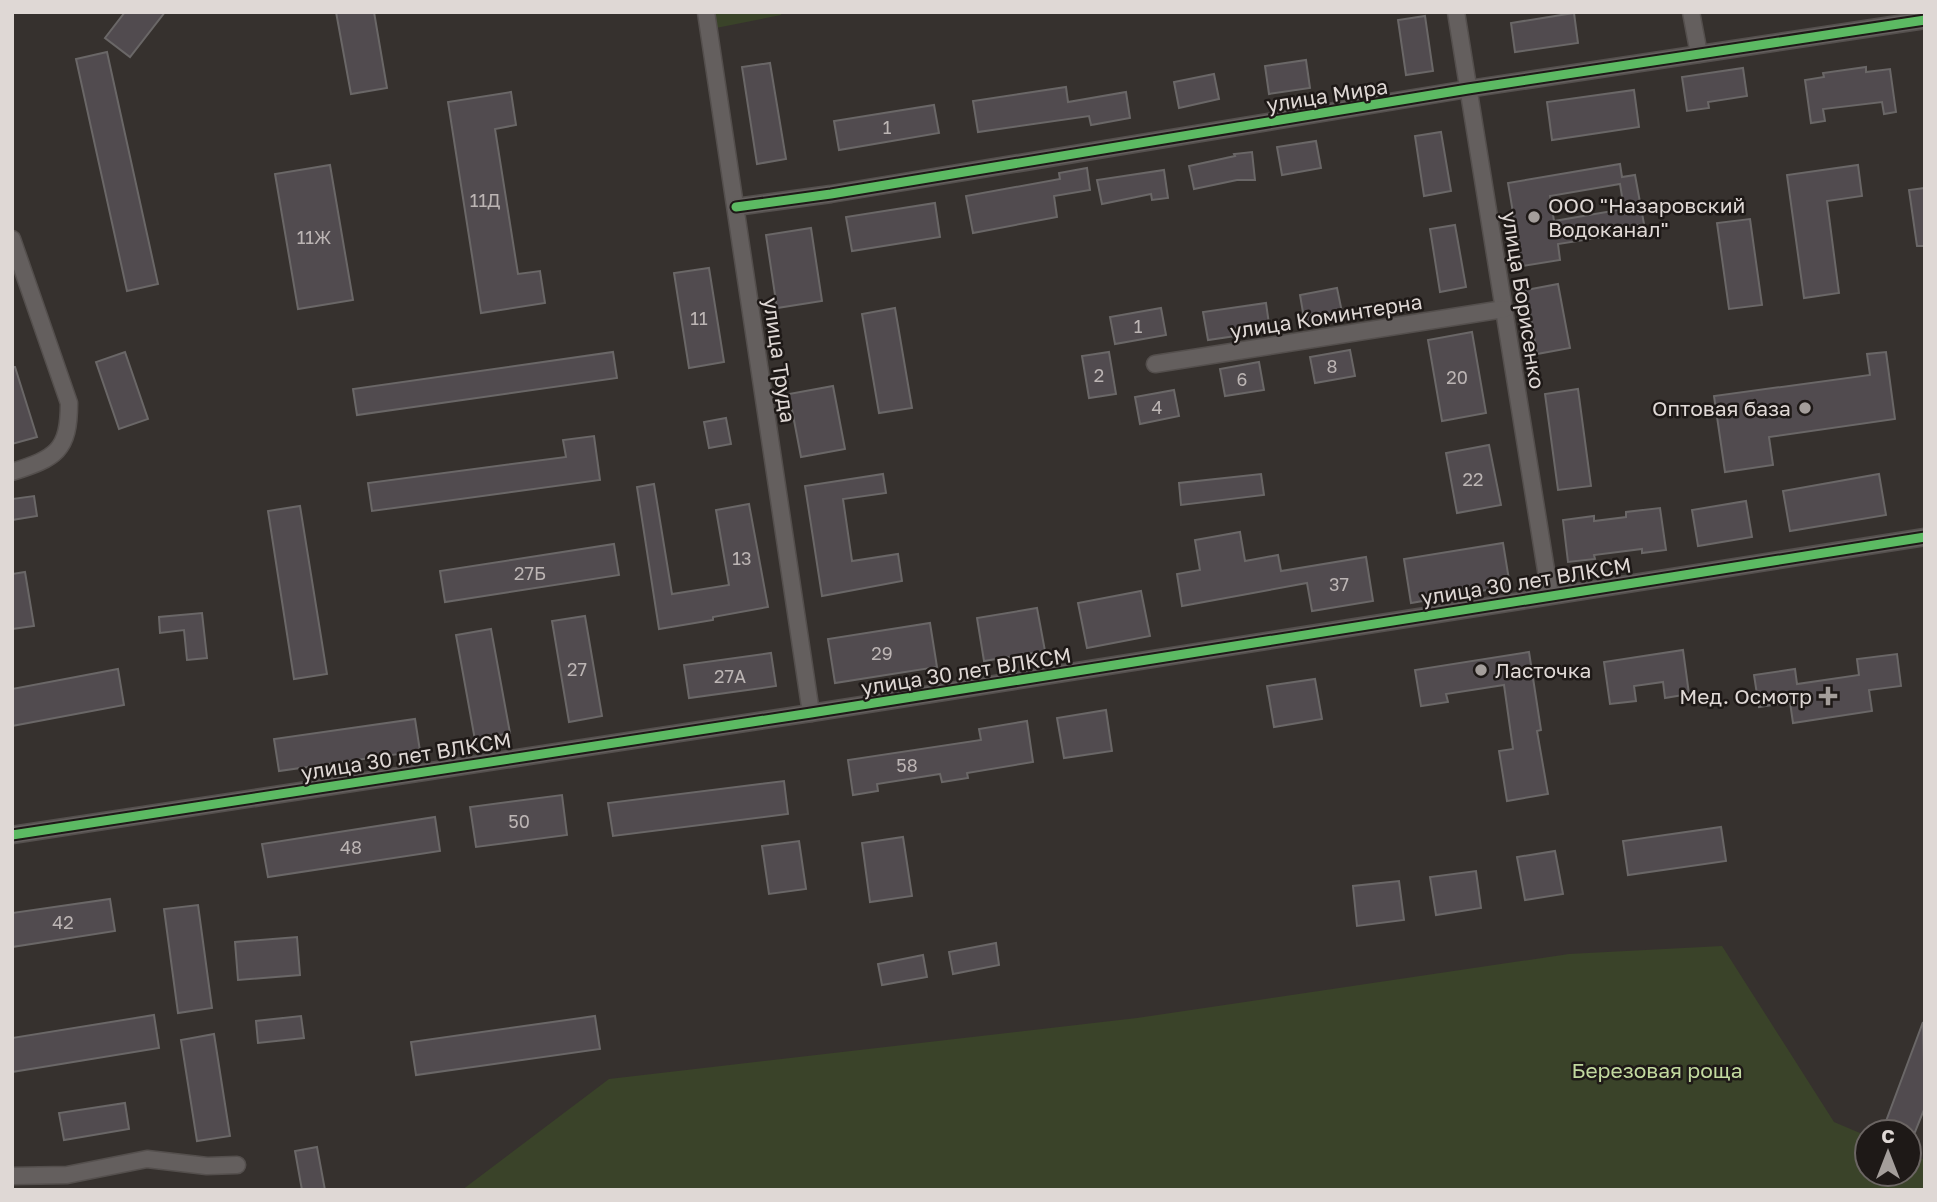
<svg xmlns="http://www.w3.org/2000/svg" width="1937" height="1202" viewBox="0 0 1937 1202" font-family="'Golos Text',sans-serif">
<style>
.green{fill:#3a4329}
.building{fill:#514b4f;stroke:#6a6767;stroke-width:2;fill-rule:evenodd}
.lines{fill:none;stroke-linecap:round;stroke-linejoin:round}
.street-casing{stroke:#544f4d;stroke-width:19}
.street{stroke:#645f5e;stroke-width:16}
.cycleway-casing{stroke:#1e1917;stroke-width:13}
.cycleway{stroke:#5cba63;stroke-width:9}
.poi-dot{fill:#a49e9b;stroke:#1e1917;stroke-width:2.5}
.labels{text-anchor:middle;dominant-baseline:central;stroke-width:5;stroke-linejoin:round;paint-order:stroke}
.number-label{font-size:18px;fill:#bcb5b4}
.street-label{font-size:21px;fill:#dfd8d5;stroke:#1e1917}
.poi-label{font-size:21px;fill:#dfd8d5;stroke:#1e1917;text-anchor:start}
.park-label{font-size:21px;fill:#c2d99f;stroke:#1e1917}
</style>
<rect width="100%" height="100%" fill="#36312e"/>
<g class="green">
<path d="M714,12h68l-1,3 -65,13z"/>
<path d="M1722,946l112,176 33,14v38h42v-20l16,6v30h-1463l147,-111 528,-61 432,-64z"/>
</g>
<g class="building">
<path d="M125,12h40l-35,45 -25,-19z"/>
<path d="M336,12h38l13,76 -36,6z"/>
<path d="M1574,13l4,30 -63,9 -4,-29z"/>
<path d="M1425,16l8,55 -27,4 -8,-55z"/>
<path d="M107,52l51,232 -31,7 -51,-232z"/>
<path d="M1306,60l4,28 -41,6 -4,-28z"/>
<path d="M770,63l16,96 -29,5 -15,-97z"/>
<path d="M1866,67v5l24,-3 6,43 -12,2 -2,-12 -59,7 2,12 -14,2 -6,-43 19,-3 -1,-4z"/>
<path d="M1743,68l4,28 -39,6 1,6 -22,3 -5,-34z"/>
<path d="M1214,74l5,25 -40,9 -5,-26z"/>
<path d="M1066,87l2,15 58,-10 4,26 -39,7 -2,-9 -111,16 -5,-31z"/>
<path d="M1634,90l5,37 -87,13 -5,-38z"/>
<path d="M511,92l5,33 -21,4 23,145 22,-3 5,32 -64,10 -33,-211z"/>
<path d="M934,105l5,28 -100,17 -5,-29z"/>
<path d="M1441,132l10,59 -27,5 -9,-60z"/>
<path d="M1316,141l5,27 -39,7 -5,-28z"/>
<path d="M1252,152l3,28h-18l-43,9 -5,-23 46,-10 -1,-2z"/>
<path d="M1620,164l2,13 13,-2 9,49 -35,6 1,6 -52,8 2,16 -38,6 -14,-83zM1620,184l4,25 -70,12 -4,-25z"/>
<path d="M330,165l23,135 -55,9 -23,-135z"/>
<path d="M1858,165l4,31 -35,5 12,92 -35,5 -17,-123z"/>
<path d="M1087,168l3,22 -36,6 3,21 -84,16 -7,-37 94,-17 -1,-6z"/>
<path d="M1164,170l4,28 -16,2 -1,-6 -49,10 -5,-24z"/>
<path d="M1925,188v58h-8l-8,-56z"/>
<path d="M935,203l5,34 -88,14 -6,-34z"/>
<path d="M1750,219l12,86 -33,4 -12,-86z"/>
<path d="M1455,225l11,62 -26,5 -10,-63z"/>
<path d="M811,228l11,73 -45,7 -11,-73z"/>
<path d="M709,268l15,94 -35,6 -15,-95z"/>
<path d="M1558,284l12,64 -33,6 -11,-64z"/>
<path d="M1337,288l6,29 -38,7 -5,-29z"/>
<path d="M1266,303l4,28 -62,9 -5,-28z"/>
<path d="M895,308l17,100 -33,5 -17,-99z"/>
<path d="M1161,308l5,27 -51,9 -5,-27z"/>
<path d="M1472,332l14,81 -44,8 -14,-81z"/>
<path d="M1350,350l5,26 -40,7 -5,-26z"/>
<path d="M125,352l23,67 -29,10 -23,-67z"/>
<path d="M613,352l4,26 -260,37 -4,-26z"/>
<path d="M1109,352l7,42 -27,4 -7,-42z"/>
<path d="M1886,352l9,67 -126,18 4,28 -48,7 -11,-76 156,-21 -3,-21z"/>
<path d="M1259,362l5,28 -39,6 -5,-27z"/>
<path d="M12,367h3l22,70 -25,7z"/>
<path d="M833,386l12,63 -44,8 -12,-63z"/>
<path d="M1578,389l13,97 -33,4 -13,-96z"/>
<path d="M1174,390l5,26 -39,8 -5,-27z"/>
<path d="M726,418l5,26 -22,4 -5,-26z"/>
<path d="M594,436l6,44 -228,31 -4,-28 198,-26 -3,-17z"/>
<path d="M1489,445l12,60 -44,8 -11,-60z"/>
<path d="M883,474l3,19 -43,6 9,62 46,-7 4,27 -80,15 -17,-110z"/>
<path d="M1261,474l3,21 -83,10 -2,-22z"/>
<path d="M1879,474l7,41 -96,16 -7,-40z"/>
<path d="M654,484l18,110 57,-9 -13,-75 33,-6 19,103 -55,10v3l-54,9 -22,-142z"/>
<path d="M34,496l3,20 -25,4v-21z"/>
<path d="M1746,501l6,36 -54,9 -6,-36z"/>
<path d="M300,506l27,168 -33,5 -26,-168z"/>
<path d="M1660,508l6,42 -24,3v-4l-48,6 1,4 -27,3 -5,-42 31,-4v5l32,-4v-5z"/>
<path d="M1240,532l5,29 33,-6 3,16 85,-14 7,44 -61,10 -5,-28 -125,23 -5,-32 23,-4 -5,-30z"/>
<path d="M1503,543l7,43 -99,17 -7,-44z"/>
<path d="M614,544l5,31 -174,27 -5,-31z"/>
<path d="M25,572l9,54 -22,3v-55z"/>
<path d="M1141,591l9,45 -63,12 -9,-45z"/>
<path d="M1037,608l8,43 -61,10 -7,-43z"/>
<path d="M202,613l5,45 -20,2 -3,-30 -24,3 -1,-16z"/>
<path d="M585,616l17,100 -33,6 -17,-101z"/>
<path d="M930,623l7,44 -102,16 -7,-44z"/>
<path d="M491,629l19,104 -35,7 -19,-105z"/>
<path d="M1683,650l6,44 -24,4 -2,-16 -29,4 2,15 -26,3 -6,-42z"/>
<path d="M1529,652l12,78 -4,1 11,63 -41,7 -8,-50 14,-2 -9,-64 -58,9 2,8 -27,4 -6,-36z"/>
<path d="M771,653l5,33 -87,12 -5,-33z"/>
<path d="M1897,654l4,32 -32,4 3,21 -79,12 -3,-21 -31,5 -5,-32 41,-6 2,15 62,-9 -2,-16z"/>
<path d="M118,669l6,36 -112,21v-37z"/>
<path d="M1315,679l7,40 -48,8 -7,-41z"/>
<path d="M1106,710l6,41 -48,7 -7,-40z"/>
<path d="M415,719l5,32 -141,20 -5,-32z"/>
<path d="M1027,721l6,41 -66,11 1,5 -26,4 -2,-8 -63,10 1,7 -25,4 -5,-35 133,-20 -2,-11z"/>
<path d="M784,781l4,33 -175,22 -5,-33z"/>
<path d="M562,795l5,40 -91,12 -6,-40z"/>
<path d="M435,817l5,34 -172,26 -6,-33z"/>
<path d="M1721,827l5,34 -98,14 -5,-34z"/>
<path d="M903,837l9,59 -42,6 -8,-59z"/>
<path d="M799,841l7,48 -37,5 -7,-48z"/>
<path d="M1555,851l8,43 -38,6 -8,-43z"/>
<path d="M1476,871l5,37 -45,7 -6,-38z"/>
<path d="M1399,881l5,39 -47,6 -4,-40z"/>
<path d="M110,899l5,32 -103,16v-34z"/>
<path d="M198,905l14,103 -34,5 -14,-104z"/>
<path d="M297,937l3,38 -62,5 -3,-38z"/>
<path d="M996,943l3,22 -46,9 -4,-22z"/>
<path d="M923,955l4,22 -45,8 -4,-21z"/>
<path d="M154,1015l5,33 -147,24v-34z"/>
<path d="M301,1016l3,22 -46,5 -2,-22z"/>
<path d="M595,1016l5,33 -184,26 -5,-33z"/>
<path d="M1923,1022l2,85 -10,25h-33z"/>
<path d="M214,1034l16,102 -33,5 -16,-101z"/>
<path d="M125,1103l4,26 -65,11 -5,-27z"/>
<path d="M317,1147l8,43h-23l-7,-39z"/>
</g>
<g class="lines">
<g class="street-casing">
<g id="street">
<path d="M706,12l105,701"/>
<path d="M1456,12l94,583"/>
<path d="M1691,12l8,42"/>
<path d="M736,207l95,-13 637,-105 457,-69"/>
<path d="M12,239l57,164c0,48 -13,55 -57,69"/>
<path d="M1155,364l349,-55"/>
<path d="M12,835l799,-122 1114,-176"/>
<path d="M12,1176l55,-1 80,-16 60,7 30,-1"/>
</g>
</g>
<use href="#street" class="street"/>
<g class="cycleway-casing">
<g id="cycleway">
<path d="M736,207l95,-13 637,-105 457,-69"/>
<path d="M12,835l799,-122 1114,-176"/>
</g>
</g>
<use href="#cycleway" class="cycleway"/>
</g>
<g class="poi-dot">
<circle cx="1534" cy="217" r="7"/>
<circle cx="1805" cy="408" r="7"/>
<circle cx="1481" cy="670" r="7"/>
<path d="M1824.5 685.5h7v7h7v7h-7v7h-7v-7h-7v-7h7z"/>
</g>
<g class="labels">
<g class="number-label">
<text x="887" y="127">1</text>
<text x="485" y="200">11Д</text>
<text x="314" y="237">11Ж</text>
<text x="699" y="318">11</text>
<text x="1138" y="326">1</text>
<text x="1332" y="366">8</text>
<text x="1099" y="375">2</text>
<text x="1457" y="377">20</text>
<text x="1242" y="379">6</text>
<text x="1157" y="407">4</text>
<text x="1473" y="479">22</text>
<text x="742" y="558">13</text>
<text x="530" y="573">27Б</text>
<text x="1339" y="584">37</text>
<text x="882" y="653">29</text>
<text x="577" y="669">27</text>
<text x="730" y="676">27А</text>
<text x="907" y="765">58</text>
<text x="519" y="821">50</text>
<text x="351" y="847">48</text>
<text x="63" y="922">42</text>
</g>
<g class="street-label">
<text transform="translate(1327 95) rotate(-9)">улица Мира</text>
<text transform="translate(1524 300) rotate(81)">улица Борисенко</text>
<text transform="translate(1326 316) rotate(-9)">улица Коминтерна</text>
<text transform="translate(780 360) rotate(82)">улица Труда</text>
<text transform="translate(1526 581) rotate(-9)">улица 30 лет ВЛКСМ</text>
<text transform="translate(966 671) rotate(-9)">улица 30 лет ВЛКСМ</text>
<text transform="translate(406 756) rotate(-9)">улица 30 лет ВЛКСМ</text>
</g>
<g class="poi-label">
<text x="1548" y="205">ООО "Назаровский<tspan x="1548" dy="24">Водоканал"</tspan></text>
<text x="1791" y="408" text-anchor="end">Оптовая база</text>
<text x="1495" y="670">Ласточка</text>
<text x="1812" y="696" text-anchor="end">Мед. Осмотр</text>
</g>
<g class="park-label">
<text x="1657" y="1070">Березовая роща</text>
</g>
</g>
<rect width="1937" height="1202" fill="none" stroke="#dfd8d5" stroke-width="28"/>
<g transform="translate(1888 1153)"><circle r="33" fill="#1e1917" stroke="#6b6563" stroke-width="2"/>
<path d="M0-5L12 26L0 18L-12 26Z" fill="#a49e9b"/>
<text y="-10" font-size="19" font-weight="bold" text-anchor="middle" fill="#dfd8d5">С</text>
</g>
</svg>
